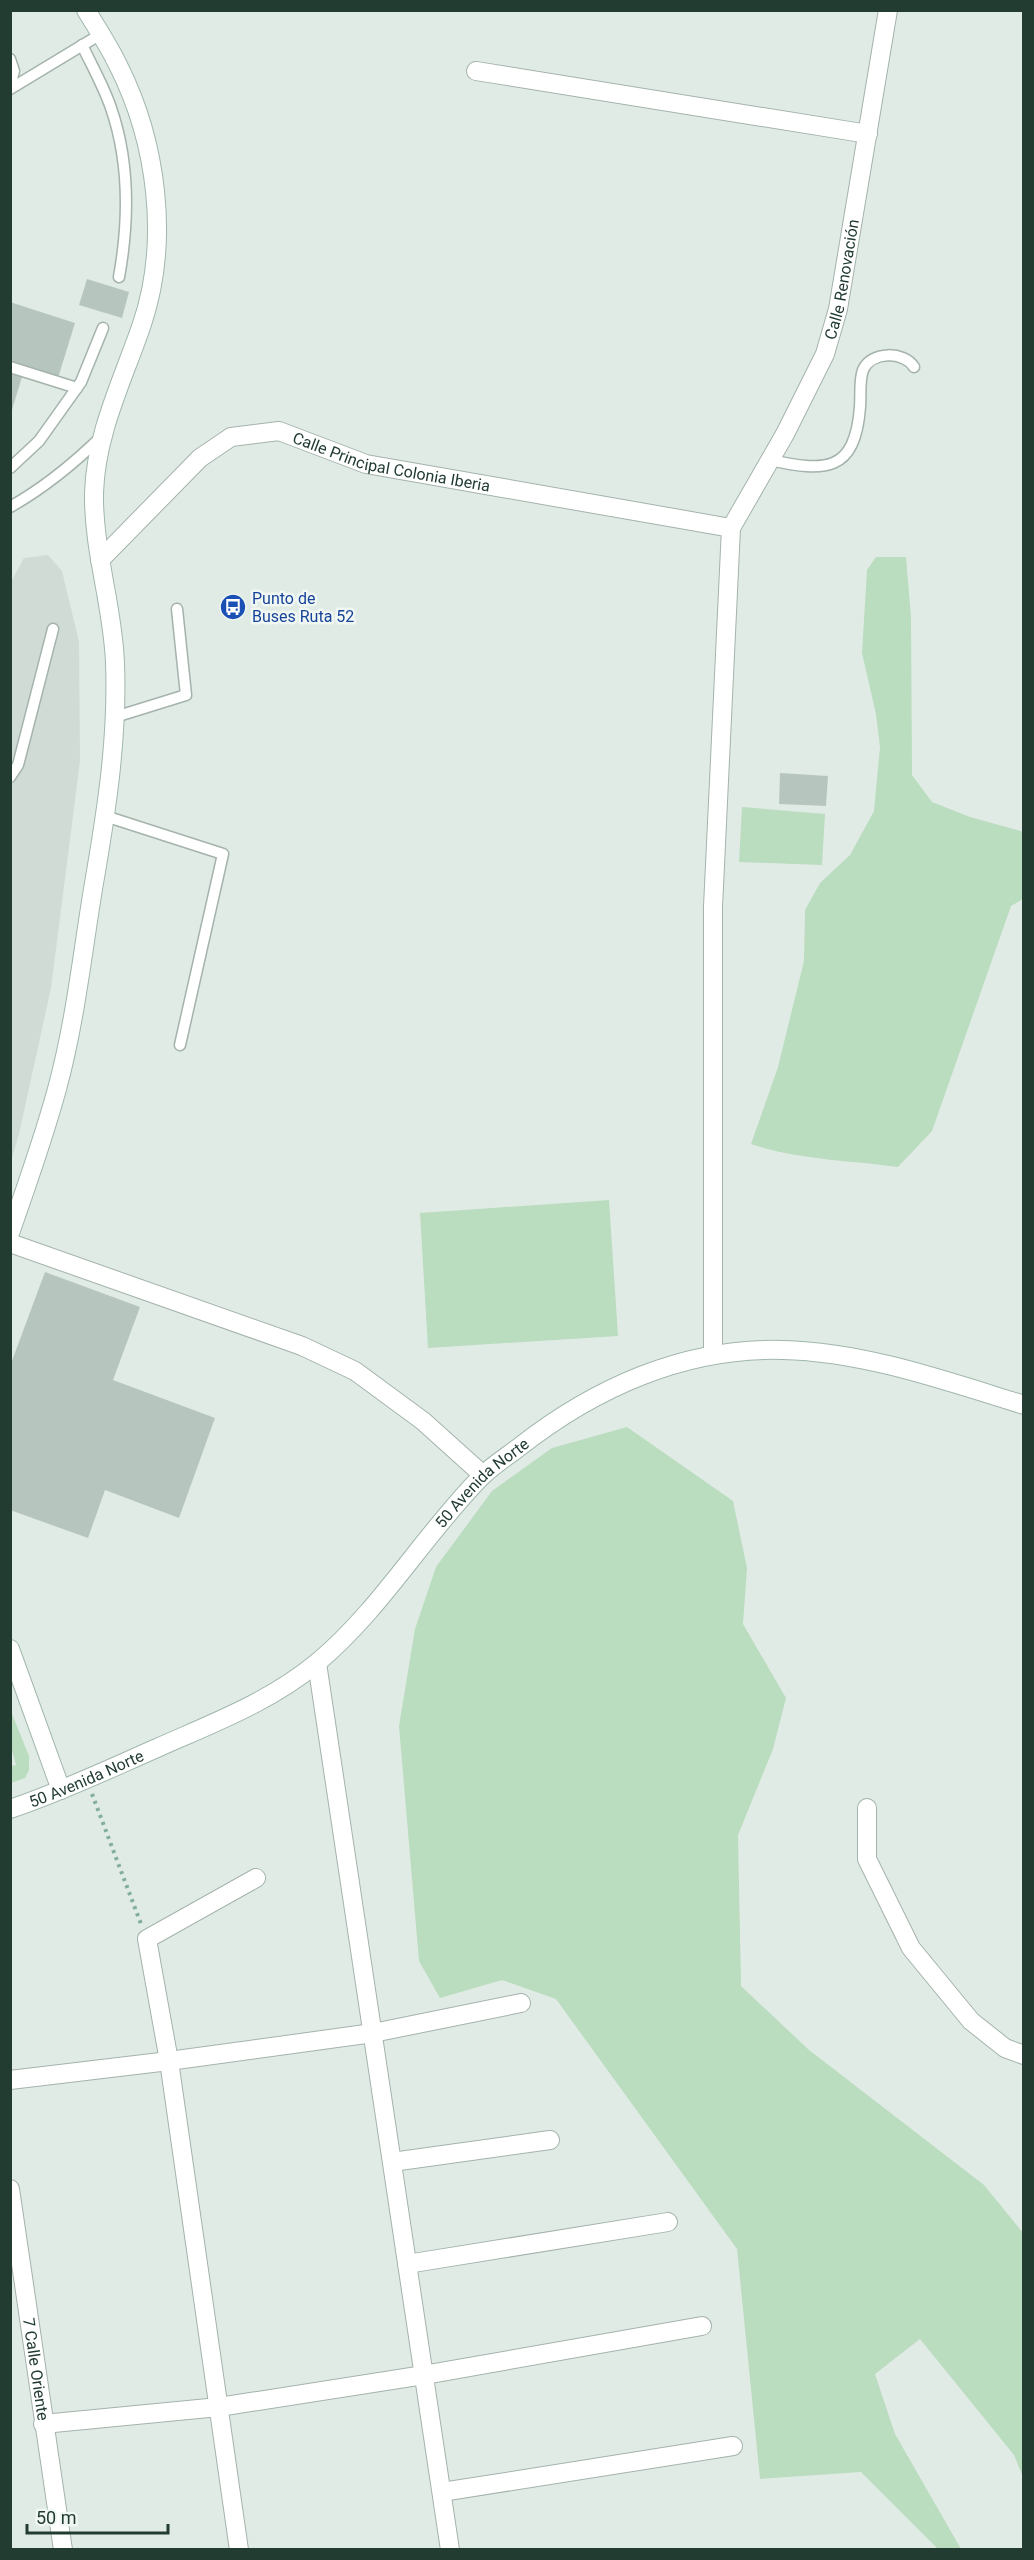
<svg xmlns="http://www.w3.org/2000/svg" width="1034" height="2560" viewBox="0 0 1034 2560" font-family="Roboto,sans-serif">
<style>
.built{fill:#cfdbd4}
.green{fill:#badcbf}
.building{fill:#b6c6be}
.lines{fill:none;stroke-linecap:round;stroke-linejoin:round}
.lane-casing{stroke:#a4b3ab;stroke-width:13}
.street-casing{stroke:#a4b3ab;stroke-width:20}
.secondary-casing{stroke:#a0b7ac;stroke-width:20}
.path{stroke:#82ae9b;stroke-width:4;stroke-dasharray:3 4.5;stroke-linecap:butt}
.lane{stroke:#fff;stroke-width:10}
.street{stroke:#fff;stroke-width:18}
.secondary{stroke:#fff;stroke-width:18}
.labels{text-anchor:middle;dominant-baseline:central;stroke-width:5;stroke-linejoin:round;paint-order:stroke}
.street-label{font-size:16px;fill:#223c31;stroke:#f1f8f4}
.transit-label{font-size:16px;fill:#164399;stroke:#f1f8f4;text-anchor:start}
</style>
<rect width="100%" height="100%" fill="#e1ebe5"/>
<path class="built" d="M48,555l14,16 17,71 1,119 -29,227 -32,146 -8,27v-579l13,-24z"/>
<g class="green">
<path d="M876,557h30l5,60 1,158 20,27 38,15 54,15 -1,67 -12,7 -79,225 -34,36c-49,-7 -99,-7 -147,-23l27,-77 26,-106 1,-51 15,-27 30,-28 24,-44 6,-64 -4,-33 -14,-61 5,-83z"/>
<path d="M742,807l83,7 -3,51 -83,-3z"/>
<path d="M609,1200l9,136 -190,12 -8,-135z"/>
<path d="M627,1427l106,74 14,67 -4,56 43,74 -13,51 -35,86 3,151 68,64 175,135 39,48v244l-9,-22 -94,-116 -45,35 20,60 66,115h-23l-77,-77 -101,7 -23,-230 -181,-250 -54,-19 -62,18 -21,-37 -20,-235 16,-97 21,-62 56,-76 60,-43z"/>
<path d="M10,1709l19,47v14l-4,8 -14,5v-17l5,-1 -5,-18z"/>
</g>
<g class="building">
<path d="M87,279l42,13 -7,26 -43,-13z"/>
<path d="M10,302l65,21 -17,55 -48,-15z"/>
<path d="M10,373l12,4 -11,36h-1z"/>
<path d="M780,773l48,3 -2,30 -47,-2z"/>
<path d="M45,1272l95,35 -27,73 102,38 -36,100 -74,-28 -17,48 -78,-28v-144z"/>
</g>
<g class="lines">
<g class="lane-casing">
<g id="lane">
<path d="M82,45c10,21 22,42 29,63 19,55 18,113 8,169"/>
<path d="M10,59l4,12 -4,15"/>
<path d="M10,89l91,-55"/>
<path d="M10,367l67,21"/>
<path d="M770,460c55,12 85,13 90,-53 1,-12 -1,-26 3,-37 8,-19 41,-19 51,-3"/>
<path d="M10,468l29,-27 42,-59 22,-54"/>
<path d="M10,507c34,-19 62,-42 90,-69"/>
<path d="M115,717l71,-22 -9,-86"/>
<path d="M10,777l8,-12 35,-136"/>
<path d="M105,816l118,38 -43,191"/>
</g>
</g>
<g class="street-casing">
<g id="street">
<path d="M476,71l392,63"/>
<path id="s1" d="M100,560l100,-102 31,-21 48,-6 87,33 365,64"/>
<path d="M10,1243l292,103 53,25 68,50 60,54"/>
<path id="s2" d="M713,1354v-447l18,-379 54,-94 40,-80 13,-45 50,-299"/>
<path d="M317,1663l133,887"/>
<path d="M867,1808v51l44,89 60,73 34,27 19,7"/>
<path d="M10,2080l159,-19 204,-28 148,-30"/>
<path d="M392,2162l158,-22"/>
<path id="s3" d="M10,2189l53,361"/>
<path d="M407,2264l261,-42"/>
<path d="M43,2424l176,-17 205,-32 278,-49"/>
<path d="M442,2492l291,-46"/>
<path d="M239,2550l-70,-489 -22,-122 109,-61"/>
</g>
</g>
<g class="secondary-casing">
<g id="secondary">
<path d="M10,1233c17,-48 34,-96 47,-144 18,-66 25,-133 36,-200 13,-75 25,-150 22,-226 -2,-57 -22,-113 -21,-170 2,-61 29,-113 48,-169 28,-83 15,-182 -24,-259 -9,-19 -21,-37 -32,-55"/>
<path d="M10,1649l51,141"/>
<path id="s4" d="M10,1809c51,-17 99,-40 147,-61 56,-25 113,-46 161,-86 63,-53 105,-126 163,-185 11,-11 25,-20 37,-29 76,-60 167,-101 265,-98 82,2 163,31 241,55"/>
</g>
</g>
<path class="path" d="M92,1794l49,130"/>
<use href="#lane" class="lane"/>
<use href="#street" class="street"/>
<use href="#secondary" class="secondary"/>
</g>
<defs>
<g id="bus-disc" transform="scale(1.35)"><circle r="9.5" fill="#1a4fb4" stroke="#f1f8f4"/><path d="M-5-6H5V4H4V6H2V4H-2V6H-4V4H-5ZM-3.5-4V0h7V-4ZM-3.5 1.2v1.5H-2V1.2ZM2 1.2v1.5H3.5V1.2Z" fill="#fff"/></g>
</defs>
<g fill-rule="evenodd">
<use href="#bus-disc" x="233" y="607"/>
</g>
<g class="labels">
<g class="street-label">
<text stroke="none"><textPath href="#s2" startOffset="1101">Calle Renovación</textPath></text>
<text stroke="none"><textPath href="#s1" startOffset="346">Calle Principal Colonia Iberia</textPath></text>
<text stroke="none"><textPath href="#s4" startOffset="586">50 Avenida Norte</textPath></text>
<text stroke="none"><textPath href="#s4" startOffset="82">50 Avenida Norte</textPath></text>
<text stroke="none"><textPath href="#s3" startOffset="182">7 Calle Oriente</textPath></text>
</g>
<g class="transit-label">
<text x="252" y="598">Punto de<tspan x="252" dy="18">Buses Ruta 52</tspan></text>
</g>
</g>
<rect width="1034" height="2560" fill="none" stroke="#223c31" stroke-width="24"/>
<path d="M27 2524v9h141v-9" fill="none" stroke="#223c31" stroke-width="3"/>
<text x="36" y="2524" font-size="18" fill="#223c31" stroke="#f1f8f4" stroke-width="4.5" paint-order="stroke">50 m</text>
</svg>
